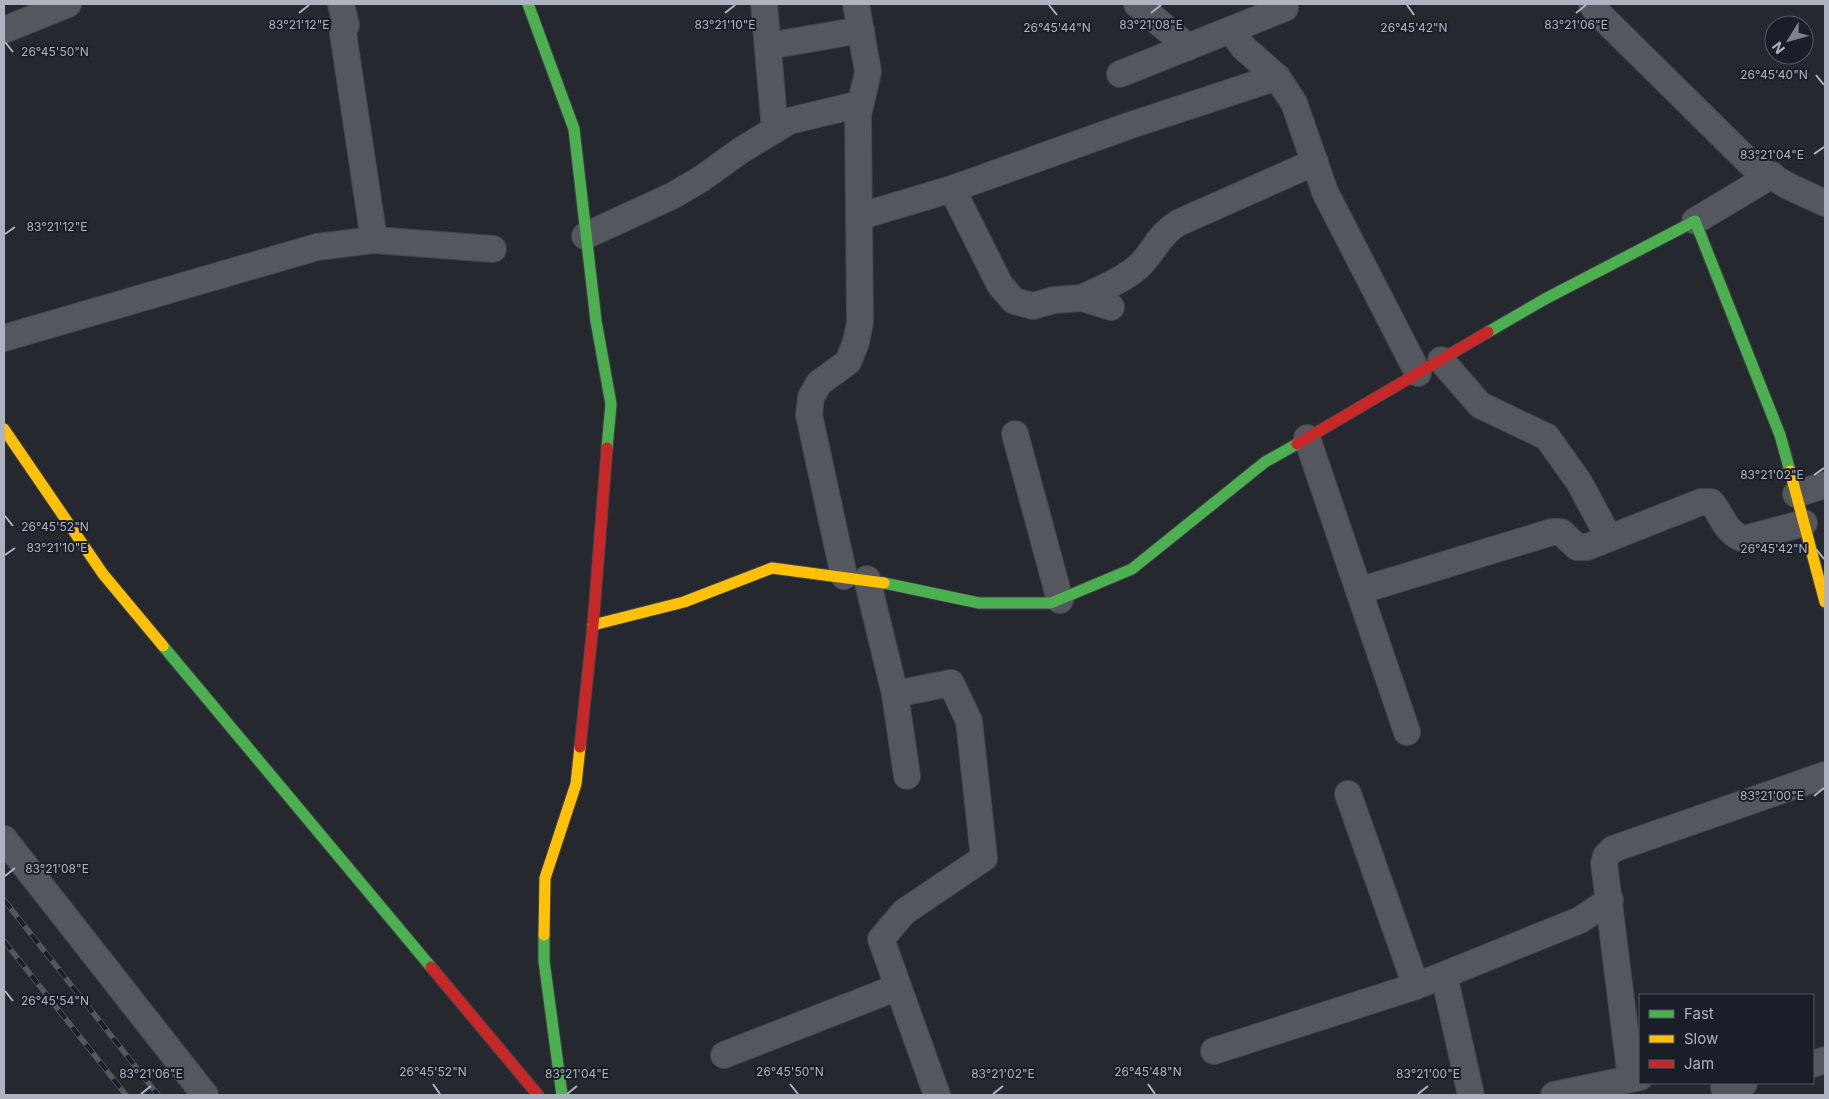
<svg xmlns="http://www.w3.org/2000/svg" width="1829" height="1099" viewBox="0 0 1829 1099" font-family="Inter,sans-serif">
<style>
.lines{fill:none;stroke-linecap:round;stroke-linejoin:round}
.street-casing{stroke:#42444a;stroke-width:28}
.fast-casing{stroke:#42444a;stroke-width:13}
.slow-casing{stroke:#42444a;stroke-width:13}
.jam-casing{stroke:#42444a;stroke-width:13}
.street{stroke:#54575e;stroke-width:26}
.fast{stroke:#4caf50;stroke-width:11}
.slow{stroke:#ffc107;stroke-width:11}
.jam{stroke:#c62828;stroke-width:11}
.rail-casing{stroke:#53565b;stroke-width:5.5}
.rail{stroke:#191e28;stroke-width:4;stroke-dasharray:11;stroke-linecap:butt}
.ticks{fill:none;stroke:#aeb3c1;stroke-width:2}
.ticks-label{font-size:12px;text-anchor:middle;fill:#aeb3c1;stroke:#191e28;stroke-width:4;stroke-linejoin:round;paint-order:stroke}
</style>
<rect width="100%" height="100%" fill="#25282f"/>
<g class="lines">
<g class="street-casing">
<g id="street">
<path d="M341,4l5,21 -3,8 31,207"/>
<path d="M764,4l11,126"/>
<path d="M1137,4l51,43"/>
<path d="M1592,4l4,7 155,153 37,22 37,17"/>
<path d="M4,30l64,-26"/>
<path d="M1230,30l14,18 33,29 17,26 31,89 93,181"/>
<path d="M768,46l93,-16"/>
<path d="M1120,74l165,-66 -1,-4"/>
<path d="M952,189l48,96 14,16 19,5 21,-6 28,-2 29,9"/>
<path d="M861,216l91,-27 176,-63 149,-49"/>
<path d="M1695,221l77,-46"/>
<path d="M585,236l87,-40 29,-17 39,-28 49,-30 71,-17"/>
<path d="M1082,298c20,-10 45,-19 60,-35 14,-15 17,-28 36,-40l137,-61"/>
<path d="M4,338l313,-91 57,-7 119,9"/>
<path d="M1441,360l39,45 67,32 32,45 30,56"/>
<path d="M1015,434l45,166"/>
<path d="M1307,438l100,294"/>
<path d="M1796,494l29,-9"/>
<path d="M844,576l-35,-161 2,-18 8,-14 29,-21 8,-20 4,-20 -2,-207 10,-43 -12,-68"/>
<path d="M867,579l28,115 12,82"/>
<path d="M1359,591l193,-59h9l16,15h10l114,-45h10c12,14 14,31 33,37l60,-16"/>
<path d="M895,694l56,-11 18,38 15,137 -80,54 -23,27 56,156"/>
<path d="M1348,794l68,192 28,-11 27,120"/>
<path d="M4,839l201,256"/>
<path d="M1444,975l136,-55 30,-20"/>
<path d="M1214,1051l202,-65"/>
<path d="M724,1055l174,-68"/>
<path d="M1813,1064l12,-4"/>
<path d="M1631,1079l-27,-216 2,-7 7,-7 212,-74"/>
<path d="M1724,1088l20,-5"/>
<path d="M1554,1095l86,-18"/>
</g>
</g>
<g class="fast-casing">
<g id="fast">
<path d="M528,4l46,125 22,192 15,83 -4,44"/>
<path d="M1488,332l57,-33 150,-78 85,214 10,36"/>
<path d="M884,583l95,20h72l81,-34 133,-107 32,-18"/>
<path d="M163,646l268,321"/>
<path d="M544,935v26l18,134"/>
</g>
</g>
<g class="slow-casing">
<g id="slow">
<path d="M4,429l99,145 60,72"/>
<path d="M1790,471l35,131"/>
<path d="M593,625l91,-23 88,-34 112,15"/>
<path d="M544,935l1,-57 31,-94 4,-37"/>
</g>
</g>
<g class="jam-casing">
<g id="jam">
<path d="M1297,444l191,-112"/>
<path d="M580,747l13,-122 14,-177"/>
<path d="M431,967l107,128"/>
</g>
</g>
<use href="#street" class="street"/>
<use href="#fast" class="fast"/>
<use href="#slow" class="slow"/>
<use href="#jam" class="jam"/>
<g class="rail-casing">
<g id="rail">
<path d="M4,900l154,195"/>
<path d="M4,941l122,154"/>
</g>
</g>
<use href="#rail" class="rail"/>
</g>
<path class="ticks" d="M1049,5l8,10M1407,5l7,10M299,13l10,-8M725,13l10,-8M1151,13l10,-8M1576,13l10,-8M5,42l8,10M1816,75l8,10M1814,154l10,-7M5,234l10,-7M1814,475l10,-7M5,516l8,10M1816,549l8,10M5,555l10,-7M1814,796l10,-8M5,876l10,-8M5,991l8,10M433,1084l7,10M790,1084l8,10M1148,1084l7,10M141,1094l10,-8M567,1094l10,-8M993,1094l10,-8M1418,1094l10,-8"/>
<g class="ticks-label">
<text x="299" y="29">83°21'12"E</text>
<text x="725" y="29">83°21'10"E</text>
<text x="1151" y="29">83°21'08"E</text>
<text x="1576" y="29">83°21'06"E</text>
<text x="1057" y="32">26°45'44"N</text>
<text x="1414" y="32">26°45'42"N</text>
<text x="55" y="56">26°45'50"N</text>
<text x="1774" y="79">26°45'40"N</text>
<text x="1772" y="159">83°21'04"E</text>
<text x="57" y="231">83°21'12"E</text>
<text x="1772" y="479">83°21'02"E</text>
<text x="55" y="531">26°45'52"N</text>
<text x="57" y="552">83°21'10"E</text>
<text x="1774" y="553">26°45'42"N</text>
<text x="1772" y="800">83°21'00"E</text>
<text x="57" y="873">83°21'08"E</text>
<text x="55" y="1005">26°45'54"N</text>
<text x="433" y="1076">26°45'52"N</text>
<text x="790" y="1076">26°45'50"N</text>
<text x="1148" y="1076">26°45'48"N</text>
<text x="151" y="1078">83°21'06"E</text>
<text x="577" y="1078">83°21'04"E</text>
<text x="1003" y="1078">83°21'02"E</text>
<text x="1428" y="1078">83°21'00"E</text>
</g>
<rect width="1829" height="1099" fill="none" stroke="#aeb3c1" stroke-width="10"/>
<rect x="1639" y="994" width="175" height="90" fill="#191e28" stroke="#555a65"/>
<rect x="1649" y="1010" width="25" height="8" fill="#4caf50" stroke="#555a65"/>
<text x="1684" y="1019" font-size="15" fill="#aeb3c1">Fast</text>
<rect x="1649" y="1035" width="25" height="8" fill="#ffc107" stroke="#555a65"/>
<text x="1684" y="1044" font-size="15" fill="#aeb3c1">Slow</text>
<rect x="1649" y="1060" width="25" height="8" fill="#c62828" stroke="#555a65"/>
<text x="1684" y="1069" font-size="15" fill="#aeb3c1">Jam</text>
<g transform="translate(1789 40) rotate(233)"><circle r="24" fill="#191e28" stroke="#555a65"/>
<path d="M0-4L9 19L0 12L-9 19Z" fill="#7e828e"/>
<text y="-8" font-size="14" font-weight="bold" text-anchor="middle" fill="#aeb3c1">N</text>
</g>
</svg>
